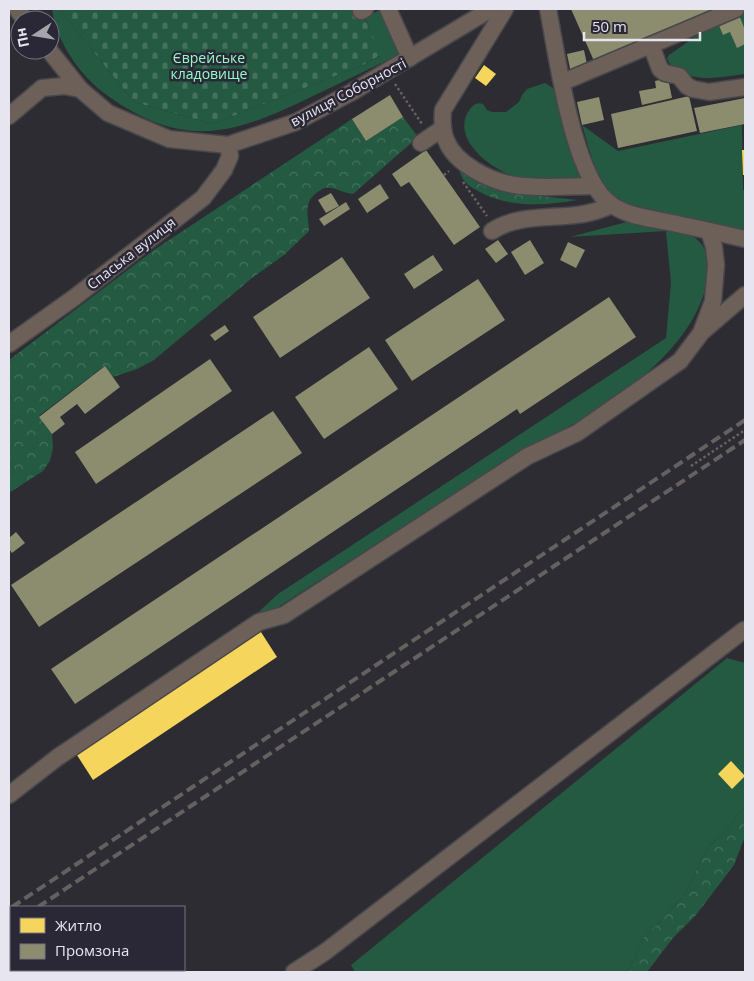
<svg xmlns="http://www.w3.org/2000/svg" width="754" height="981" viewBox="0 0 754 981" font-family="'Open Sans',sans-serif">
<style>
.green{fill:#245a42}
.forest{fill:url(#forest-crowns)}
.cemetery{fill:url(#cemetery-stones)}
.homes{fill:#f6d55c}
.industry{fill:#8c8c6e}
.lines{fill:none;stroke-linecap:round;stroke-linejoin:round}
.minor-casing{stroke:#47474c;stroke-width:19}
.path{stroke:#686160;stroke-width:2.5;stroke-dasharray:2.5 2.5;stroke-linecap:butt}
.minor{stroke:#6d6058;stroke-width:16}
.rail{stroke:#666161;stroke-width:4;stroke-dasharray:10 5;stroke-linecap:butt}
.labels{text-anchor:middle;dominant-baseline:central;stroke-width:5;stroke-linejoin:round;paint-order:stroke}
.park-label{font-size:14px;fill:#91fdc6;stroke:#2a2836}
.street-label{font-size:14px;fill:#e7e5ef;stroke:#2a2836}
</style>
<defs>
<pattern id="forest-crowns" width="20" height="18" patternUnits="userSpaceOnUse" patternTransform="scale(1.25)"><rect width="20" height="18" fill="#245a42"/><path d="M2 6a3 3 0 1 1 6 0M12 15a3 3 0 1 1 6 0" fill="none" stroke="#44725e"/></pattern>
<pattern id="cemetery-stones" width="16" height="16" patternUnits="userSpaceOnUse" patternTransform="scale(1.25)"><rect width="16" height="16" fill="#245a42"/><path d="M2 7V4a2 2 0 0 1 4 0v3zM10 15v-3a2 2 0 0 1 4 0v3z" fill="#44725e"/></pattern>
</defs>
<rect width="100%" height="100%" fill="#2c2c32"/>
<g class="green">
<path d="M52,9h7l75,93 79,22 150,-59 17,-9 -15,-39 15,-7 20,44c-29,14 -59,29 -89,43 -78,38 -127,53 -203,-1 -28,-20 -51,-53 -56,-87z"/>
<path d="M745,13v61c-23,3 -47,9 -67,-4 -5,-4 -9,-5 -11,-12l2,-3c24,-17 48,-34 76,-42z"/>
<path d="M545,83l8,5 6,10 28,82c-22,-1 -52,3 -73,-4 -24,-7 -65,-39 -44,-67 4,-5 7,-7 13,-5l4,6 5,2h14l13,-10 3,-7 5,-6z"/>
<path d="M582,125l36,26 124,-26 1,65h2v41l-109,-25c-5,-1 -10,-3 -15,-5 -25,-15 -31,-51 -39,-76z"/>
<path d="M634,220c41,9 86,9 72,66 -15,63 -88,115 -143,144 -15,9 -32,15 -47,24 -11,6 -22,13 -32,20 -77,50 -153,99 -229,148l-3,-4 26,-24 388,-256 5,-55 -5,-52 -96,6z"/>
<path d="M727,658l18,5v143l-20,26 -17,15 -24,48 -24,27 -16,15 -16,35h-273l-4,-7z"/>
</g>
<g class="forest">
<path d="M403,117l15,20 -65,57c-10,-1 -16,-6 -23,-6 -4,-1 -8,1 -11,3 -16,10 -11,23 -10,40l-25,24 -32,23 -98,82 -17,9 -24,8 -9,-11 -65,50 13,18 1,14 -3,13 -7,10 -34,22v-133l145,-110 198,-131 14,22z"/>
<path d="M459,168l64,26 54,6c-33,6 -69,8 -99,-9 -10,-5 -17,-11 -19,-23z"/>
<path d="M745,806v30l-11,29 -38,50 -23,23 -26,34h-19l16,-35 16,-15 24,-27 24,-48 17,-15z"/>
</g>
<path class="cemetery" d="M59,9h302l20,46 -18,10 -150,59 -79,-22z"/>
<g class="homes">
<path d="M484,65l12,9 -10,12 -11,-8z"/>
<path d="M742,150h3v25h-2z"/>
<path d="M259,629l18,28 -184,123 -18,-28z"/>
<path d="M731,761l14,15 -13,13 -14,-15z"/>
</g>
<g class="industry">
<path d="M571,9h145l-122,52z"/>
<path d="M739,15l6,15v14l-8,4 -7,-16 -7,3 -5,-12z"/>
<path d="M584,50l4,19 -17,4 -4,-19z"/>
<path d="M668,78l4,20 -30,7 -3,-14 17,-3 -1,-7z"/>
<path d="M390,95l13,22 -37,24 -14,-22z"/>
<path d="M689,96l8,35 -79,17 -7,-34z"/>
<path d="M599,97l5,23 -22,5 -5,-23z"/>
<path d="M745,98v26l-45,9 -6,-25z"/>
<path d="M426,150l54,77 -26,18 -45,-63 -8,5 -9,-13z"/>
<path d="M380,184l9,14 -22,15 -9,-14z"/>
<path d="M331,193l8,13 -13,7 -8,-13z"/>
<path d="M346,202l4,7 -26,17 -5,-7z"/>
<path d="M498,240l10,14 -12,9 -11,-14z"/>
<path d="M530,240l14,23 -19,12 -14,-23z"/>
<path d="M568,242l17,8 -9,18 -16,-8z"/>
<path d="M433,255l10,15 -29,19 -10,-15z"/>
<path d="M342,257l28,41 -90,60 -27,-41z"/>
<path d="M478,279l27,41 -93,61 -27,-41z"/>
<path d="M609,297l27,40 -116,77 -3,-5 -442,295 -24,-35z"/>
<path d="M225,325l4,6 -14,10 -5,-6z"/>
<path d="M369,347l29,42 -74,50 -29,-42z"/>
<path d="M210,359l22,32 -136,93 -21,-32z"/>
<path d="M105,366l15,21 -35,27 -8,-10 -17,13 5,7 -13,10 -13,-17z"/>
<path d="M273,411l29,42 -263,174 -28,-42z"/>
<path d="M16,532l9,11 -13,10 -3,-4v-11z"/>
</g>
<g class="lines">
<g class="minor-casing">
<g id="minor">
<path d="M17,9l8,11"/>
<path d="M388,9l22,49"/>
<path d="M505,9l-62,101c-1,10 -1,20 3,30 9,24 44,41 68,45 26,4 54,1 80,1"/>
<path d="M548,9c9,45 25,172 64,196 16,11 36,13 55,17 26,5 52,11 78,17"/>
<path d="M361,11l4,-2"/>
<path d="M651,45l9,24 5,4 14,3 8,10 6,3 16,3 36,-5"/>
<path d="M49,50l31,39"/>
<path d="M563,82l173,-73"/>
<path d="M9,116l33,-28 22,-2 16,3 28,24 61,26 59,6 68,-23 56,-30 139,-83"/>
<path d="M421,143l22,-15"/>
<path d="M492,231c35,-23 81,-6 119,-26"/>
<path d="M703,331l42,-36"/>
<path d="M9,344l66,-47 128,-99 21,-28 6,-14 -2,-11"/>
<path d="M9,795l49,-38 201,-135 25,-7 244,-159 49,-23 103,-72 21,-28 12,-32 3,-36 -2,-18 -5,-16"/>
<path d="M294,972l31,-20 419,-322h1"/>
</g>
</g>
<g class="path">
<path d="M395,84l27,40"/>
<path d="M444,175l5,-4"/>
<path d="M463,182l24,34"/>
<path d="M691,466l54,-36"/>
</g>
<use href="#minor" class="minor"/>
<g class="rail">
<path d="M12,907l733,-487"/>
<path d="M38,907l707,-467"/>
<path d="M9,926l2,-1"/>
</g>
</g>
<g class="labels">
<g class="park-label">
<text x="209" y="57">Єврейське<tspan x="209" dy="16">кладовище</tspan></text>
</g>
<g class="street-label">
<text transform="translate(348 92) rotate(-28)">вулиця Соборності</text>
<text transform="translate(131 253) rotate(-38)">Спаська вулиця</text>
</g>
</g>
<rect width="754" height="981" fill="none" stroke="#e7e5ef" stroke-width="20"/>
<rect x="10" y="906" width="175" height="65" fill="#2a2836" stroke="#767480"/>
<rect x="20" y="918" width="25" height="15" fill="#f6d55c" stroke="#767480"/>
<text x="55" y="931" font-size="15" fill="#e7e5ef">Житло</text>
<rect x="20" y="944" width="25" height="15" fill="#8c8c6e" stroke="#767480"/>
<text x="55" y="956" font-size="15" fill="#e7e5ef">Промзона</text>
<g transform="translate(35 35) rotate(258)"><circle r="24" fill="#2a2836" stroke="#767480"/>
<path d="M0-4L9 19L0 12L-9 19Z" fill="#a6a4ad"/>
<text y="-8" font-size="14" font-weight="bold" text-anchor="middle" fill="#e7e5ef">Пн</text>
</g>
<path d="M584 32v8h116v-8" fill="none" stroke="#e7e5ef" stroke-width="2.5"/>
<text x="592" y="32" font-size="15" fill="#e7e5ef" stroke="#2a2836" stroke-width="4" paint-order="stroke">50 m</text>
</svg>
